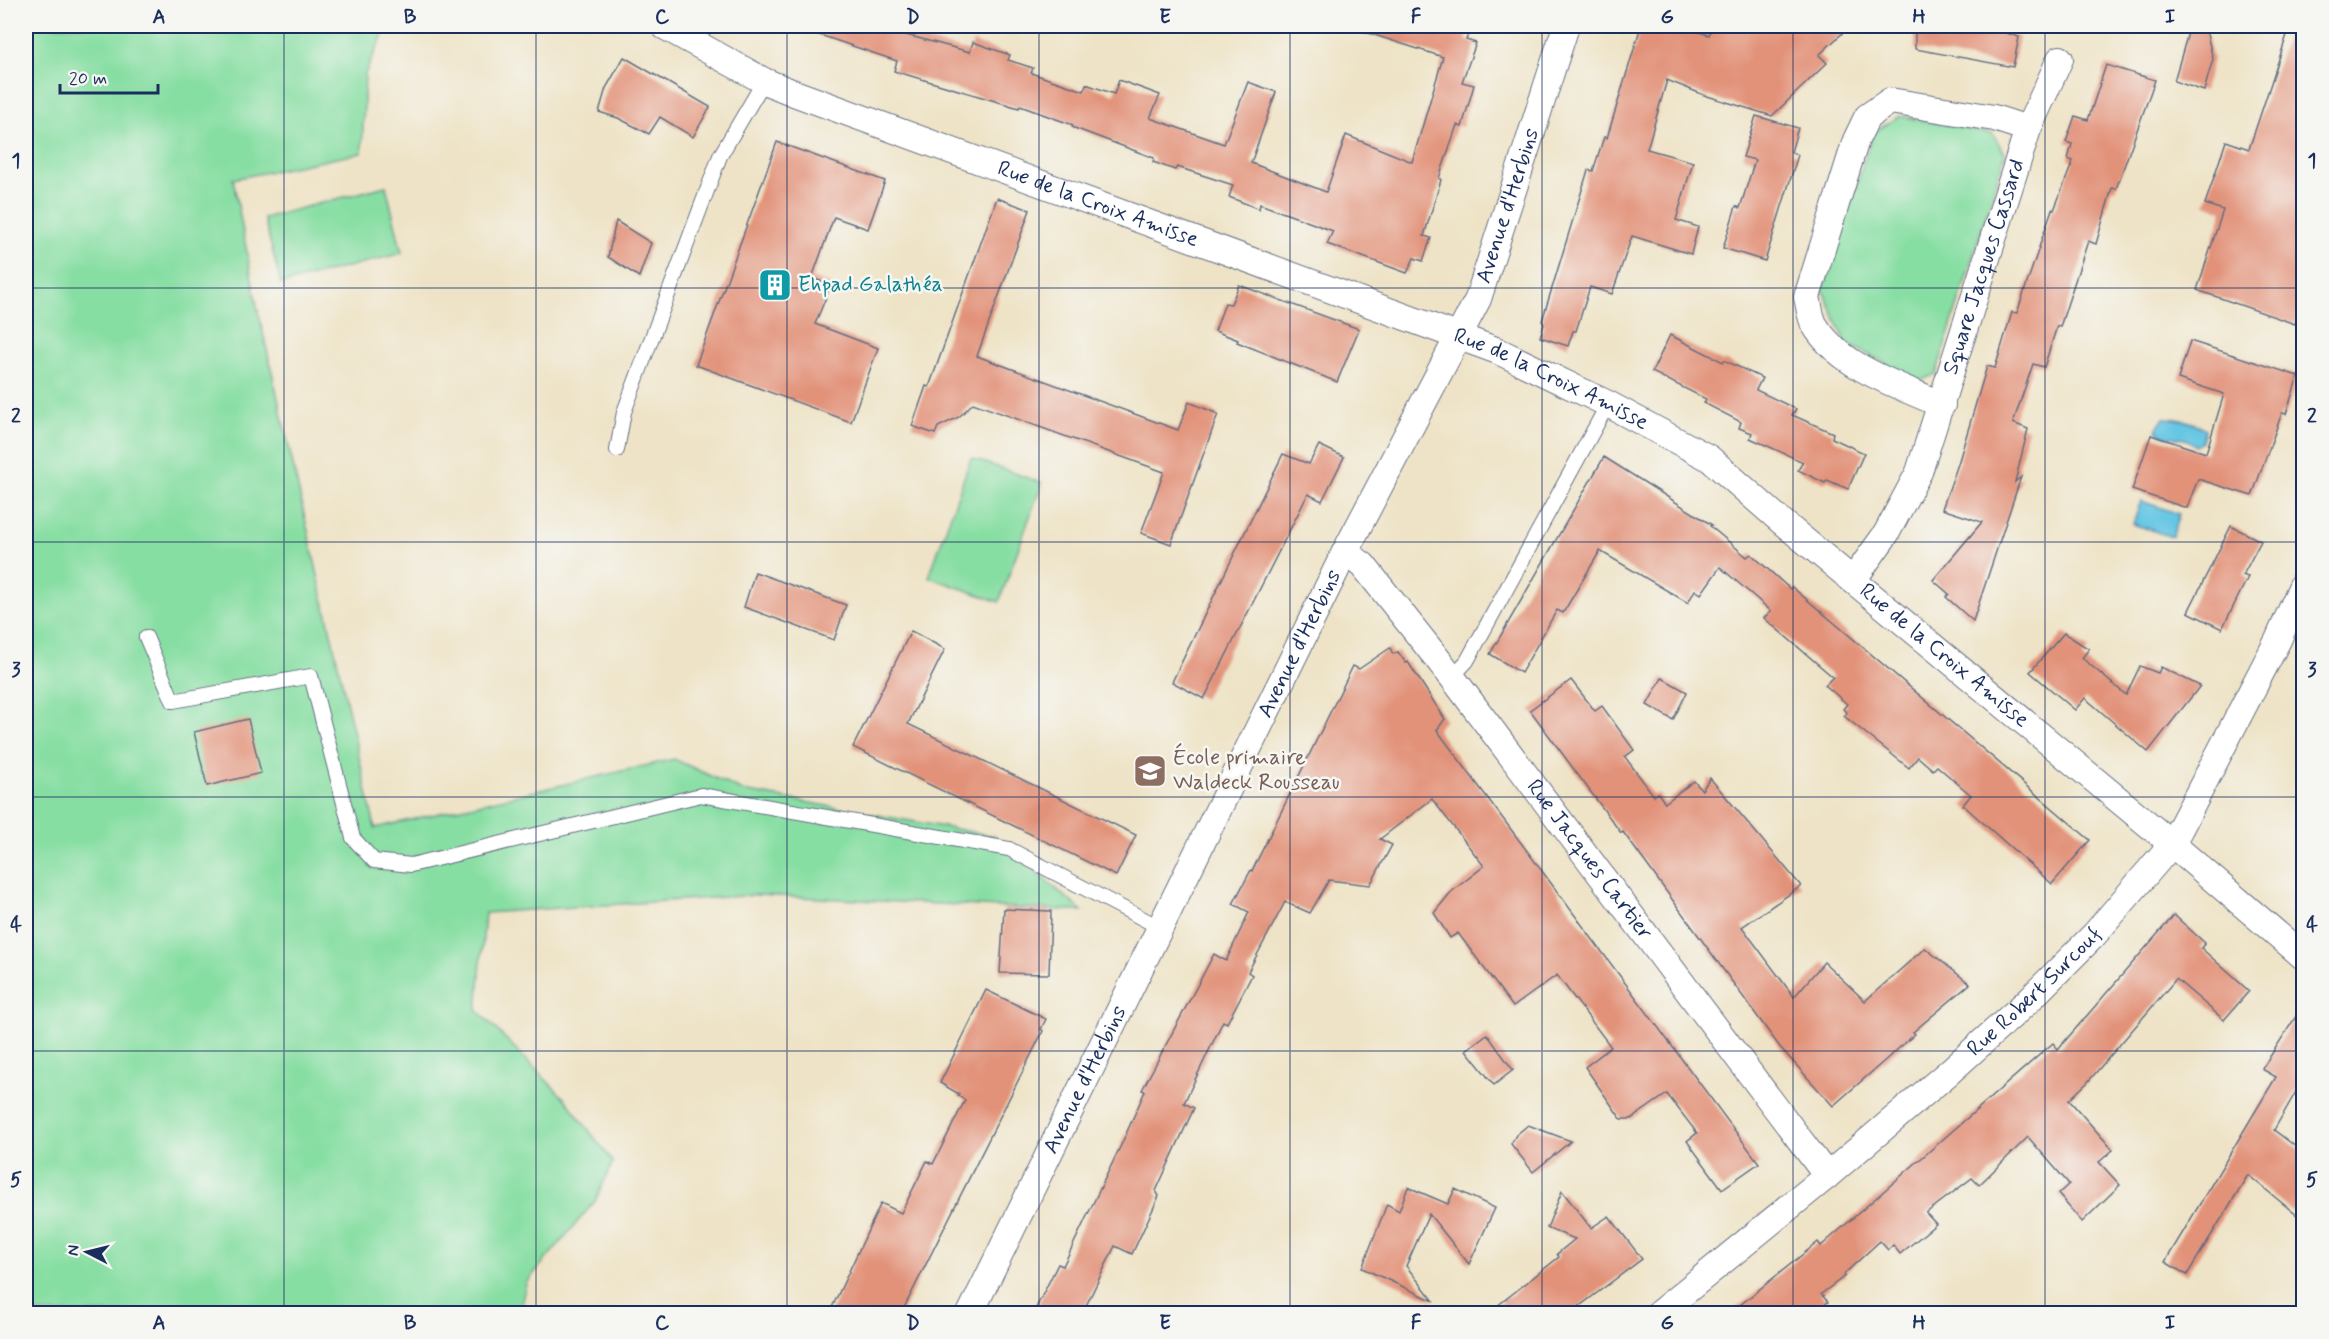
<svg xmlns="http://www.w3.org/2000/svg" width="2329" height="1339" viewBox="0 0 2329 1339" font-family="Mynerve,sans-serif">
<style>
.green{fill:#87dea3;stroke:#518680;stroke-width:1.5}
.water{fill:#65c6e3;stroke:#407aa0;stroke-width:1.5}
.building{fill:#e29279}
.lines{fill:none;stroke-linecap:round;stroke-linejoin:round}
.service-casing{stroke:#656e82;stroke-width:16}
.minor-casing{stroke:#656e82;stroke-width:28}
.service{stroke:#fff;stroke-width:14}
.minor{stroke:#fff;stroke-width:26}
.grid{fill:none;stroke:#1b2f5e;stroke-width:1.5;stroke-opacity:0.55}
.labels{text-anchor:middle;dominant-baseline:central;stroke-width:5;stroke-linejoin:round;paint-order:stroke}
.street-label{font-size:22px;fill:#1b2f5e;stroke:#f6f6f2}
.culture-label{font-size:22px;fill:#0d838f;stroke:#f6f6f2;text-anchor:start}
.education-label{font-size:22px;fill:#785e54;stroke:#f6f6f2;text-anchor:start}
.neatline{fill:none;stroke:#1b2f5e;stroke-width:2}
.grid-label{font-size:20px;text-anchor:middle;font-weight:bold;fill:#1b2f5e}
</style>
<rect width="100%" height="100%" fill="#f6f6f2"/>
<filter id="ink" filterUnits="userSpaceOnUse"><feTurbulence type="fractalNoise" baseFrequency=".0167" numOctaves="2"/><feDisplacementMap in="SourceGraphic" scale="12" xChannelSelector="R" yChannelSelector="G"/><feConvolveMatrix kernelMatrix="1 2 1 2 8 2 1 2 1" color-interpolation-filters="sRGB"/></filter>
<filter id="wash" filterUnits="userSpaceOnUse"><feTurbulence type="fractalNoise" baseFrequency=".008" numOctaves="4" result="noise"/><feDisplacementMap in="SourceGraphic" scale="24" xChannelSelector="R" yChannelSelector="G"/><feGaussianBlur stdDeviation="1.35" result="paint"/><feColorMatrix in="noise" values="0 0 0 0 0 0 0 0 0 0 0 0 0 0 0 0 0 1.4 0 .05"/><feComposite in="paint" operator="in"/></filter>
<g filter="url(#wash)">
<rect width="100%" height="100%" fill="#eee3c6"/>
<g class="green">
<path d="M26,26h361l-22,48 -3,79 -129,26 24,127 118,522 299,-69 69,32 251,45 88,75 -325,-16 -272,18 -8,97 89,90 47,62 -18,39 -69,82 -6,30h-494z"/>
<path d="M1899,116l94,18 12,20 -69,220 -16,7 -74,-38 -23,-53 50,-157z"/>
<path d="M386,186l16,67 -121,31 -17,-66z"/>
<path d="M971,458l71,25 -43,119 -70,-25z"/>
</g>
<g class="water">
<path d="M2164,418c15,0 28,3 41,11l-3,13 -6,4c-4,-3 -8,-7 -12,-7 -10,-2 -21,-1 -28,-9z"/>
<path d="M2141,501l38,13 -7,23 -39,-13z"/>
</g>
<g id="blocks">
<g class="building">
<path d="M809,26h64l97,26 3,-10 37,13 -2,5 25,8 -2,5 53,18 2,-7 28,10 5,-14 41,15 -10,23 74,26 24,-62 28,10 -25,71 75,29 20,-57 66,27 31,-105 -81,-26 1,-5h108l-5,14 10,3 -14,39 12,3 -12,42 -5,-2 -18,53 2,2 -17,56 7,2 -8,23 -9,-3 -7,15 -80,-29 6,-13 -73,-27 -1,5 -30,-12 4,-12 -56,-18 -2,3 -22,-8 1,-4 -82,-31 1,-2 -53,-19 -1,2 -125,-37 3,-10 -89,-30z"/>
<path d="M1641,26h37l31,9 3,-9h138l-31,29 8,8 -55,53 -68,-21 -37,-15 -20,69 46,13 -17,58 22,7 -7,27 -59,-18 -20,58 -22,-7 -14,44h-3l-5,15 -28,-9 4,-13 -2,-3 46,-151 5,1 11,-34 3,1z"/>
<path d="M1915,26h69l35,11 -6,30 -98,-18z"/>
<path d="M2190,26h15l8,33 -9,32 -30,-10z"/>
<path d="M2290,26h14v274l-9,24 -98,-34 26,-80 -18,-6 21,-63 23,8z"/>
<path d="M624,57l86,50 -17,30 -33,-20 -11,17 -31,-16 -19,-6 7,-24z"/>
<path d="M2106,65l49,15 -39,109 -4,-1 -16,56 -8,-3 -28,86 -3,-1 -13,41 -11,-3 -20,59 15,6 -13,53 6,-5 -48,144 -27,-24 3,-3 -16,-14 49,-58 -40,-13 16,-45 29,-98 8,2 17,-56 5,1 35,-104 2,1 19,-49 -5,-2 4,-15 -6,-2 9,-26 13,4z"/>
<path d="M1756,116l42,12 -7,24 7,3 -33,106 -42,-13 13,-42 4,2 15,-48 -12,-3z"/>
<path d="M777,142l108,39 -17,48 -34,-12 -22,61 19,7 -16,39 63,24 -27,74 -155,-57z"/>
<path d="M997,198l33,12 -53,146 201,74 11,-28 29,12 -47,130 -30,-11 23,-61 -191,-69 -14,14 -21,10 -3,7 -23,-8 14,-40 3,1z"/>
<path d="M616,221l35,22 -12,34 -31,-20z"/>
<path d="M1239,285l120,44 -22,53 -100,-40 1,-2 -23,-9 10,-28 6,1z"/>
<path d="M1670,335l53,27 1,-2 38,18 -6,12 40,19 -4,6 41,18 -1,5 32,15 -16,36 -21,-9 -2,3 -27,-13 5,-8 -53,-24 2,-5 -13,-5 2,-6 -37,-19 2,-4 -54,-27z"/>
<path d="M2190,341l108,35 -12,38 -4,-1 -30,83 -54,-17 -11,29 -55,-18 19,-55 55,18 18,-59 -46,-15z"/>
<path d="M1319,445l25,12 -22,44 -14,-7 -104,205 -32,-17 111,-228 26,10z"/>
<path d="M1604,457l108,68 -2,1 37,31 4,-3 39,35 2,-2 298,253 -38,44 -89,-79 8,-10 -34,-29 -4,4 -15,-13 -9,11 -65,-52 3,-3 -4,-4 4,-5 -22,-19 8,-8 -69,-59 7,-7 -51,-44 -19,27 -6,-4 -7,13 -88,-52 -37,62 -6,-3 -36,63 -31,-19z"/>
<path d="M2231,526l30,15 -18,34 5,2 -26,52 -34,-17z"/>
<path d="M755,572l91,33 -12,35 -90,-33z"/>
<path d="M911,631l34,18 -37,75 228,111 -20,41 -263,-129z"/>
<path d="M2064,633l25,16 -7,9 44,37 14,-29 18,7 3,-6 39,19 -52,66 -63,-54 -10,12 -45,-38z"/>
<path d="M1390,648l3,6 5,-2 8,11 2,-1 37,57 -8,11 322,433 -37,26 -35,-48 10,-8 -30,-39 -36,25h-10l-36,-52 26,-20 -54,-72 -44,32 -55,-74 -8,5 -16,-25 17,-21 33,-26 -52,-67 -52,40 12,6 -22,40 -41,-5 -19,33 -25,-11 -37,70 4,3 -25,48 -4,-2 -39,82 10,5 -38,83 3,5 -27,58 -17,-8 -33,68h-49l25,-50 5,2 59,-123 23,-52 -3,-1 72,-136 12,7 23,-49 -16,-8 18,-34 1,1 101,-205 6,3z"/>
<path d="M1662,678l25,14 -14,28 -26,-15z"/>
<path d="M1571,680l24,31 7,-5 32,44 -9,7 29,39 4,-3 7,10 29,-22 8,9 8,-12 91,108 -59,41 52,70 30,-35 41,39 60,-53 45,36 -57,48 2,2 -82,72 -54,-60 -156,-214 -2,1 -91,-123z"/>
<path d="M248,719l13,54 -54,13 -13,-54z"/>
<path d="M1004,909l47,2 -2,63 -49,-1z"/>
<path d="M2174,915l31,28 -4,5 48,43 -25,29 -48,-41 -89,104 -18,17 44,50 -14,12 21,23 -38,37 -24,-28 11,-10 -41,-47 -49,48 -7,-7 -46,35 10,11 -36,30 -7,-9 -5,5 -8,-9 -36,33 1,2 -24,18 7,8 -15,12h-84l89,-72 3,4 232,-203 5,6z"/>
<path d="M986,990l60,29 -5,10 2,2 -142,283h-72l52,-111 20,10 26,-52 6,3 32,-64 -7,-4 1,-2 -19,-11z"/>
<path d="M2304,1004v90l-7,-4 -23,40 30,23v68l-56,-46 -61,100 -22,-13 111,-185 -14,-8z"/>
<path d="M1487,1034l26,36 -19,15 -28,-35z"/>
<path d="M1528,1125l43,16 -38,31 -22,-28 5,-9z"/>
<path d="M1408,1187l40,17 7,-15 40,19 -26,56 -40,-50 -23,52 28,35 -72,-33 25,-64 12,7z"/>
<path d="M1562,1191l29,37 18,-12 33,43 -73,55h-82l72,-57 -2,-3 18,-15 -28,-11z"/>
</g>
</g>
</g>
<g filter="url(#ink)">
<use href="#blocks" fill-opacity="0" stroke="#656e82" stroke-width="1.5"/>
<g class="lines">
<g class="service-casing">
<g id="service">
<path d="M617,450l7,-38 96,-256 44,-75"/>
<path d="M146,637l27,64 138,-25 42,162 21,23 37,4 290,-70 308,54 150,78"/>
<path d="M1452,677l15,-16 141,-257"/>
</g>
</g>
<g class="minor-casing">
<g id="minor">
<path id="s1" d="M664,26l100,55 30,12 704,258 110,53 101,54 72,63 391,323 132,113"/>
<path d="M1942,405c-45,-21 -102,-37 -128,-81 -4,-8 -5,-19 -7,-27l49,-157 11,-23 23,-16 104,17 34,11"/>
<path id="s2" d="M1345,552l18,13 89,112 375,499"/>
<path id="s3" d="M1853,580l33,-46 33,-62 109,-343 32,-70"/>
<path id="s4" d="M970,1314l375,-762 133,-253 88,-273"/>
<path id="s5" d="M1658,1314l169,-138 121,-103 79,-71 67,-67 78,-91 106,-204 26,-59"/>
</g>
</g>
<use href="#service" class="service"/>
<use href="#minor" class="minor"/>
</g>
</g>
<path class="grid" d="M284,26v1288M536,26v1288M787,26v1288M1039,26v1288M1290,26v1288M1542,26v1288M1793,26v1288M2045,26v1288M26,288h2278M26,542h2278M26,797h2278M26,1051h2278"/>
<defs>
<g id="building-square" transform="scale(1.725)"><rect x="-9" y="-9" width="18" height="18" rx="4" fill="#0f9aa8" stroke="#f6f6f2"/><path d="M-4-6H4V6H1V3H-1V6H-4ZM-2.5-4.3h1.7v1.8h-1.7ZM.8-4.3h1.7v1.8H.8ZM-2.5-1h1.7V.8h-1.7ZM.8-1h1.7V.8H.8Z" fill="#fff"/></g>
<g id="school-square" transform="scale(1.725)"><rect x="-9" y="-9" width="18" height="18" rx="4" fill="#8d6e63" stroke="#f6f6f2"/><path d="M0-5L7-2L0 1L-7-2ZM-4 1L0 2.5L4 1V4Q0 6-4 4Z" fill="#fff"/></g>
</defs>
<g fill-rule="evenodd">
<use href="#building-square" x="775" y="285"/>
<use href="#school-square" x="1150" y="771"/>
</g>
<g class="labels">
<g class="street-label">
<text stroke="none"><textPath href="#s1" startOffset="470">Rue de la Croix Amisse</textPath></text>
<text stroke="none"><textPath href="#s4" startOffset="1233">Avenue d'Herbins</textPath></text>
<text stroke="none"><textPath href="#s3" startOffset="342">Square Jacques Cassard</textPath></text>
<text stroke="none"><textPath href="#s1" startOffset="956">Rue de la Croix Amisse</textPath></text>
<text stroke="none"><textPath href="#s4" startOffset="747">Avenue d'Herbins</textPath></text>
<text stroke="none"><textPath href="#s1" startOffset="1440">Rue de la Croix Amisse</textPath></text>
<text stroke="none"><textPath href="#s2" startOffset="394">Rue Jacques Cartier</textPath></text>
<text stroke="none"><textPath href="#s5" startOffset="496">Rue Robert Surcouf</textPath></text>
<text stroke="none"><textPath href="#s4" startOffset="261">Avenue d'Herbins</textPath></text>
</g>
<g class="culture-label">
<text x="798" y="285">Ehpad Galathéa</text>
</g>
<g class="education-label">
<text x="1173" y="758">École primaire<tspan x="1173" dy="25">Waldeck Rousseau</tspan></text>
</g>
</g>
<rect width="2329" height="1339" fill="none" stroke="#f6f6f2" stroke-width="66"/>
<g transform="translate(87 1252) rotate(277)" stroke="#f6f6f2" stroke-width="4.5" paint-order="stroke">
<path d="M0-4.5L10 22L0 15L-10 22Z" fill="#1b2f5e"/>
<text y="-9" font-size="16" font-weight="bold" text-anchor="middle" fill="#1b2f5e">N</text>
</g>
<path d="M60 84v9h98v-9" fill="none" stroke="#1b2f5e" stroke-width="3"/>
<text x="69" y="84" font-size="18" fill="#1b2f5e" stroke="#f6f6f2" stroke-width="4.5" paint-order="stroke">20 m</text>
<rect x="33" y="33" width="2263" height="1273" class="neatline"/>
<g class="grid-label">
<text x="159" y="23">A</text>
<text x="410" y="23">B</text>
<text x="662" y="23">C</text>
<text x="913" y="23">D</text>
<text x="1165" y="23">E</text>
<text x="1416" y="23">F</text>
<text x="1667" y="23">G</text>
<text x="1919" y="23">H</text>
<text x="2170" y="23">I</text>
<text x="16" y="167">1</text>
<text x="2312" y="167">1</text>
<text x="16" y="422">2</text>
<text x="2312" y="422">2</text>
<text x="16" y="676">3</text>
<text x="2312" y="676">3</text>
<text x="16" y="931">4</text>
<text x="2312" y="931">4</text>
<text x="16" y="1186">5</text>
<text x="2312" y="1186">5</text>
<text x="159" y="1329">A</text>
<text x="410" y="1329">B</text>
<text x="662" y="1329">C</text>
<text x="913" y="1329">D</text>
<text x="1165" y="1329">E</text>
<text x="1416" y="1329">F</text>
<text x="1667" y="1329">G</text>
<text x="1919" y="1329">H</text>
<text x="2170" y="1329">I</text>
</g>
</svg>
